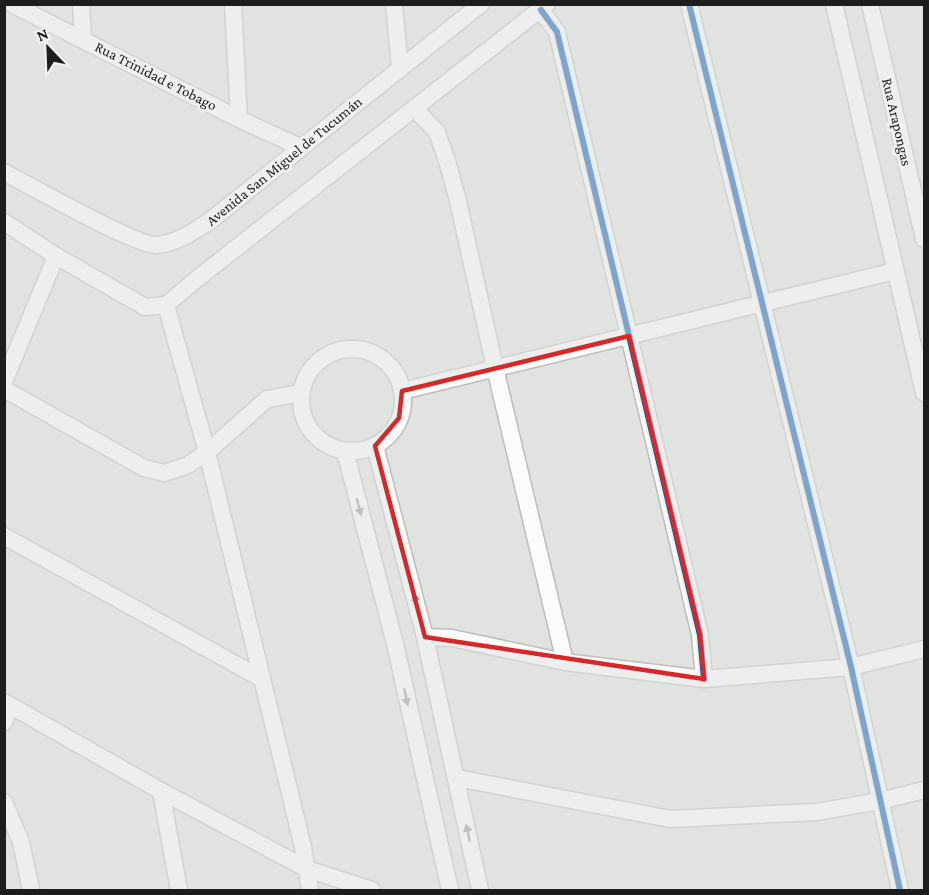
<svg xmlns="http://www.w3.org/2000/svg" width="929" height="895" viewBox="0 0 929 895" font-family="'Crimson Pro',serif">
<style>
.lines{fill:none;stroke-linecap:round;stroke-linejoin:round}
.minor-casing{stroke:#bcbebc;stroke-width:19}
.minor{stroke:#fafbfa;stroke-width:16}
.cycleway-casing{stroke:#eef1ed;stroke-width:10}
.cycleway{stroke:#0057b8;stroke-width:6}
.oneway{fill:#969796}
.marked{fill:none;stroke:#d62828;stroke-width:4.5;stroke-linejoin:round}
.labels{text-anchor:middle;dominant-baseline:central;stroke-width:6;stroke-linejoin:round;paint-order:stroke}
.street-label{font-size:15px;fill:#1c1d1c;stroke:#eef1ed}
</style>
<rect width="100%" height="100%" fill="#e1e3e1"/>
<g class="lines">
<g class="minor-casing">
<g id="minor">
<path d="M12,4l227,115 61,28"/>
<path d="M81,4l2,35"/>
<path d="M233,4l6,115"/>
<path d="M394,4l6,64"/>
<path d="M689,4l162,663 49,223"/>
<path d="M834,4l90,389"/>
<path d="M870,4l54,235"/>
<path d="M541,10l16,22 143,603 4,44"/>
<path d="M415,109l22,23 11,32 10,37 37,167 70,294"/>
<path d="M4,172c25,13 134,75 153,73 20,-2 38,-14 54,-25l270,-216"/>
<path d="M4,222l52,34 89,51 21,-2 32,-27 349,-274"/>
<path d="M166,305l41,147 96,395 7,43"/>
<circle cx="352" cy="400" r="51"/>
<path d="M4,382l52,-126"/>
<path d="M4,389l140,79 20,5 24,-8 19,-13 60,-53 34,-6"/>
<path d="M402,391l493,-120"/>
<path d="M375,446l50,191 55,253"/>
<path d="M345,451l50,193 55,246"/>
<path d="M4,536l258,143"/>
<path d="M425,637l27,1 113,24 139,17 147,-12 73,-18"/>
<path d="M4,702l157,89 146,78 65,21"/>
<path d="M4,722l6,-16"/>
<path d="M457,778l213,41 146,-7 64,-11 44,-11"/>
<path d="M161,791l18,99"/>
<path d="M4,802l17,40 10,48"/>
</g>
</g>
<use href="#minor" class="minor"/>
<g class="cycleway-casing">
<g id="cycleway">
<path d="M689,4l162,663 49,223"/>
<path d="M541,10l16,22 143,603 4,44"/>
</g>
</g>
<use href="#cycleway" class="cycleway"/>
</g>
<defs><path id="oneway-solid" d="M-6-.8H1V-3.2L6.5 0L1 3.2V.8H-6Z" transform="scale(1.5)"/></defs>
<g class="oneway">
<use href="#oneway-solid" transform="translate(359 507) rotate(75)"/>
<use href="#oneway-solid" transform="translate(416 602) rotate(-105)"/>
<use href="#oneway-solid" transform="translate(406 697) rotate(78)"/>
<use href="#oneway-solid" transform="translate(468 833) rotate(-102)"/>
</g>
<path d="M0 0H929V895H0ZM629,336l71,299 4,44 -279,-42 -50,-191 24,-28 3,-27z" fill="#e1e3e1" fill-opacity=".55" fill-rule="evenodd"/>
<path class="marked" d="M629,336l71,299 4,44 -279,-42 -50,-191 24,-28 3,-27z"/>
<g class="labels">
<g class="street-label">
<text transform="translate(156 76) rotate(27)">Rua Trinidad e Tobago</text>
<text transform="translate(897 122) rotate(77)">Rua Arapongas</text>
<text transform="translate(284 161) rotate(-39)">Avenida San Miguel de Tucumán</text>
</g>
</g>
<rect width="929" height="895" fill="none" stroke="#1c1d1c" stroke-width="12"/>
<g transform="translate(48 48) rotate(337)" stroke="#eef1ed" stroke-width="4.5" paint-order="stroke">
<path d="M0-4.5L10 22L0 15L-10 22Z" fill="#1c1d1c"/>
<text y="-9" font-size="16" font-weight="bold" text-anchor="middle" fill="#1c1d1c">N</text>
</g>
</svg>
